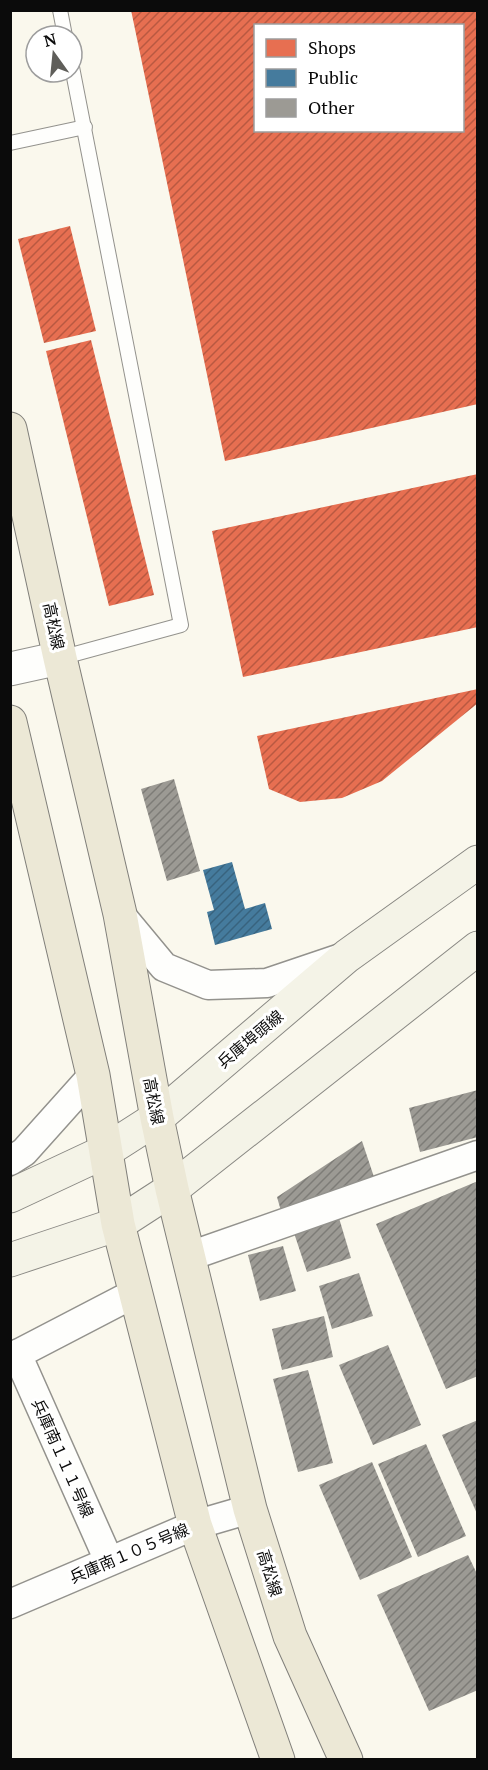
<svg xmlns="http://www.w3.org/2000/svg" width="488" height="1770" viewBox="0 0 488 1770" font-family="'PT Serif','Noto Sans JP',serif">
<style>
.shops{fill:url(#shops-hatch);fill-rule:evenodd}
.public{fill:url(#public-hatch)}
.building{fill:url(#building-hatch)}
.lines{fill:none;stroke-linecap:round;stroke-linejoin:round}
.service-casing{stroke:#93928d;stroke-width:16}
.minor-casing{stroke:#93928d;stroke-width:31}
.tertiary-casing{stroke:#93928d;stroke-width:35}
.secondary-casing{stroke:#898883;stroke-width:35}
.primary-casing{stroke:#807f7a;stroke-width:35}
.service{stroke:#fefefc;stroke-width:14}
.minor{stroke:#fefefc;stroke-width:28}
.tertiary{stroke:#fefefc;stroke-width:33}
.secondary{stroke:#f4f3e7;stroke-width:33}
.primary{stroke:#ece8d6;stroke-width:33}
.labels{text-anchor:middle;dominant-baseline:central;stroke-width:6;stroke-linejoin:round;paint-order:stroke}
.street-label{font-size:16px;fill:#0b0b0b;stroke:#fff}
</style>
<defs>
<pattern id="shops-hatch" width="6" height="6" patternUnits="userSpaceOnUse" patternTransform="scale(1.5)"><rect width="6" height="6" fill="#e76f51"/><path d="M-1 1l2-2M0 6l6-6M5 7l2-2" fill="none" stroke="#b95941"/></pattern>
<pattern id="public-hatch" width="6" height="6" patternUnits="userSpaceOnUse" patternTransform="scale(1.5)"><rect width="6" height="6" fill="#457b9d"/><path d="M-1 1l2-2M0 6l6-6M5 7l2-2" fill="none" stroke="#38637e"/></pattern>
<pattern id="building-hatch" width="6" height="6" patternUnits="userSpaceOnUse" patternTransform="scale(1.5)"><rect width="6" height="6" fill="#9c9a94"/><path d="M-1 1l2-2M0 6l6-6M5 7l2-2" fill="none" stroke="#7d7c77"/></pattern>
</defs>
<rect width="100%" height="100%" fill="#faf8ed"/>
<g class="shops">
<path d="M131,10h347v394l-253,57zM255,26h207v104h-207z"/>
<path d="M70,226l26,105 -52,12 -26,-104z"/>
<path d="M91,340l63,255 -45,11 -63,-255z"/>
<path d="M478,474v153l-235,50 -31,-146z"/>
<path d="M478,689v14l-96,78 -40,17 -42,4 -31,-13 -12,-53z"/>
</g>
<path class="public" d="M232,862l13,47 20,-6 7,26 -57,16 -8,-33 7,-2 -11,-40z"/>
<g class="building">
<path d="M174,779l26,92 -33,10 -26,-92z"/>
<path d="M478,1090v47l-58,15 -11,-44z"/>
<path d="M362,1141l12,36 -93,34 -4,-14z"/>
<path d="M478,1181v195l-32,13 -70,-165z"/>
<path d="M339,1218l12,40 -44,14 -13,-39z"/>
<path d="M283,1246l13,45 -36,10 -12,-46z"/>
<path d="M359,1273l14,43 -41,13 -13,-43z"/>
<path d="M324,1316l9,41 -51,13 -10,-41z"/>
<path d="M388,1345l33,80 -48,20 -34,-80z"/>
<path d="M308,1370l25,93 -35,9 -25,-93z"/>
<path d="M478,1420v96l-36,-81z"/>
<path d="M426,1444l40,92 -48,21 -40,-93z"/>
<path d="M372,1462l40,95 -52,23 -41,-95z"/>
<path d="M468,1555l10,21v114l-49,21 -52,-116z"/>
</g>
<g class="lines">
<g class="service-casing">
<g id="service">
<path d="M60,10l5,26"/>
<path d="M10,143l75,-16"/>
<path d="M60,658l121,-33 -109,-558"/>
</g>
</g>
<g class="minor-casing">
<g id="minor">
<path d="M120,914l44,53 44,18 59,-2 74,-25"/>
<path d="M10,1161l14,-9 69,-77"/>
<path d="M190,1256l288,-101"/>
<path d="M17,1354l92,207"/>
<path d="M10,1358l125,-65"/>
<path d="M10,1604l185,-79 55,-16"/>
</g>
</g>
<g class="tertiary-casing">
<path id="tertiary" d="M10,669l50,-11"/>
</g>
<g class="secondary-casing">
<g id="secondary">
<path d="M10,1196l94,-44 53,-34 190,-162 131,-94"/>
<path d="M10,1260l108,-36 54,-35 306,-241"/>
</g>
</g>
<g class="primary-casing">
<g id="primary">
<path d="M10,429l50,229 60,256 37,204 15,71 78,320 40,127 56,124"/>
<path d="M10,722l83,353 25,149 77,301 83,235"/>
</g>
</g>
<use href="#service" class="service"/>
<use href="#minor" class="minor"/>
<use href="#tertiary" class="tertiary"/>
<use href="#secondary" class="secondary"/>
<use href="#primary" class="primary"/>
</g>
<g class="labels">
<g class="street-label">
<text transform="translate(54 626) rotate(78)">高松線</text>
<text transform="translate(250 1039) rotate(-40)">兵庫埠頭線</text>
<text transform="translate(154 1101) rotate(79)">高松線</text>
<text transform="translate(63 1458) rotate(66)">兵庫南１１１号線</text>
<text transform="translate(129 1553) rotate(-23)">兵庫南１０５号線</text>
<text transform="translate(270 1573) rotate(73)">高松線</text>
</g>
</g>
<rect width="488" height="1770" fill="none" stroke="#0b0b0b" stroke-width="24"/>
<rect x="254" y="24" width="210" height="108" fill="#ffffff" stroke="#9d9d9d" stroke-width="1.5"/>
<rect x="266" y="39" width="30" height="18" fill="#e76f51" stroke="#9d9d9d" stroke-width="1.5"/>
<text x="308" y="54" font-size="18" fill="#0b0b0b">Shops</text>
<rect x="266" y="69" width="30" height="18" fill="#457b9d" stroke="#9d9d9d" stroke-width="1.5"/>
<text x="308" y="84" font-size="18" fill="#0b0b0b">Public</text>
<rect x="266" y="99" width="30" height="18" fill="#9c9a94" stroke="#9d9d9d" stroke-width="1.5"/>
<text x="308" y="114" font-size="18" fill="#0b0b0b">Other</text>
<g transform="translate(54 54) rotate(345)"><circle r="28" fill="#ffffff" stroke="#9d9d9d" stroke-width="1.5"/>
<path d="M0-4.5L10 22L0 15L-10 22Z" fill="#5f5e5a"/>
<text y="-9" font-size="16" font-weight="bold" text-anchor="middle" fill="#0b0b0b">N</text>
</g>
</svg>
